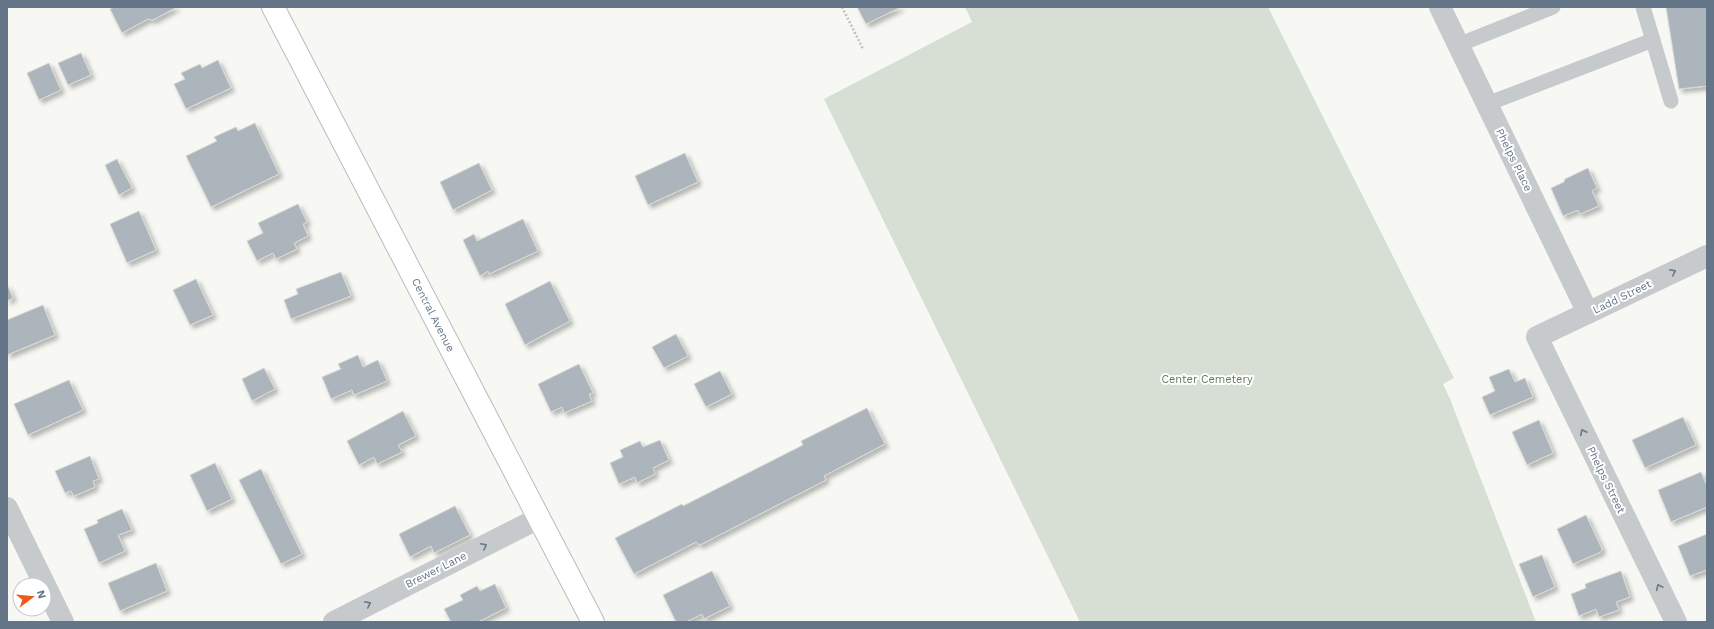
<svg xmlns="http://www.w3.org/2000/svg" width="1714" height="629" viewBox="0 0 1714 629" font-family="'Work Sans',sans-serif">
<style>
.green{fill:#d7dfd4}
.building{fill:#acb5bb;stroke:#d8d8d6;filter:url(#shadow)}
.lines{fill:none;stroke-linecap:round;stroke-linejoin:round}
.secondary-casing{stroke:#b8bdc2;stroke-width:24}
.path{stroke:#bfc2c4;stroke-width:2.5;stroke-dasharray:2 2;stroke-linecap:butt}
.lane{stroke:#c6cacd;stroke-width:15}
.street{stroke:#c6cacd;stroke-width:22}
.secondary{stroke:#fff;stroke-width:22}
.oneway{stroke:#68798a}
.labels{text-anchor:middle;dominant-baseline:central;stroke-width:4;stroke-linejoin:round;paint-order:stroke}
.street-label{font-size:11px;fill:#637587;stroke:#fff}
.park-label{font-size:11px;fill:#62795f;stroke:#fff}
</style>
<defs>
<filter id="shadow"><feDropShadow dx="3.5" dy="3.5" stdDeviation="2" flood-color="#0004"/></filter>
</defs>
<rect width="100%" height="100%" fill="#f7f7f3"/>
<path class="green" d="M965,7h303l186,371 -11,6 7,15 86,223h-456l-256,-523 148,-77z"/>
<g class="building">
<path d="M114,7h63l-24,13 -5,-1 -26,14 -12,-24z"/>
<path d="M857,7h44l-35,17z"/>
<path d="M1666,7h41v79l-28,3z"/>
<path d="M81,53l10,22 -23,10 -10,-22z"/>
<path d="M218,60l13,28 -45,21 -12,-25 11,-5 -4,-6 19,-9 2,4z"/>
<path d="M49,63l12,27 -22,10 -12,-27z"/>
<path d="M255,123l24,51 -68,33 -25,-51 31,-15 -3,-4 22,-10 2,4z"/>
<path d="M685,153l13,29 -50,23 -13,-29z"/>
<path d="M117,159l15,29 -13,7 -14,-30z"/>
<path d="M479,163l13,27 -39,20 -13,-28z"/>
<path d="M1588,168l9,20 -5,3 7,15 -19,8 -2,-4 -15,6 -12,-28 13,-6 1,-3z"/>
<path d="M298,204l9,18 -4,2 5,12 -14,7 3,6 -21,10 -3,-6 -16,8 -10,-20 16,-8 -5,-10z"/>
<path d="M139,211l17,39 -29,13 -17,-39z"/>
<path d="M523,219l15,32 -49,23 -1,-3 -8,5 -17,-36 11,-6 3,7z"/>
<path d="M341,272l10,24 -60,23 -7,-19 14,-6 -2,-5z"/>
<path d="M196,279l17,36 -23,10 -17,-35z"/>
<path d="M550,281l20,40 -45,24 -20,-41z"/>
<path d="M7,284l6,14 -6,3z"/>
<path d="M43,305l12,30 -48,20v-35z"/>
<path d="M676,334l12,22 -24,12 -12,-21z"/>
<path d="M358,355l5,12 15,-7 9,21 -33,14 -2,-5 -21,9 -9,-22 19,-8 -3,-5z"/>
<path d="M579,364l14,29 -4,1 3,7 -28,12 -2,-6 -11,5 -13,-28z"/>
<path d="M264,368l11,21 -23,12 -10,-22z"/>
<path d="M1509,369l6,13 10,-4 8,19 -43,18 -8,-18 13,-6 -6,-14z"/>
<path d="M720,371l12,23 -26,13 -12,-23z"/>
<path d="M69,380l14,30 -55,25 -14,-31z"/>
<path d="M867,408l18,36 -61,32 2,4 -126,65 -4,-3 -62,32 -19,-36 67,-34 1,2 120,-61 -2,-4z"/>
<path d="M403,411l13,25 -18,9 4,7 -25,12 -3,-7 -15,8 -12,-24z"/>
<path d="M1683,417l13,28 -51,23 -13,-28z"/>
<path d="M1539,420l14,33 -26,12 -15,-33z"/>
<path d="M660,440l9,20 -16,8 2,6 -18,9 -2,-6 -16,7 -9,-21 13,-6 -3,-7 20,-9 3,6z"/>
<path d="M90,456l9,23 -6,2 2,6 -21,9 -3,-5 -6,2 -10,-22z"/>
<path d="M215,463l17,36 -25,12 -17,-36z"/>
<path d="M261,469l41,85 -21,10 -42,-84z"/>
<path d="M1701,472l6,14v21l-36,15 -13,-32z"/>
<path d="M455,506l15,29 -36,18 -3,-7 -21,11 -11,-23z"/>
<path d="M122,509l10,21 -14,5 7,16 -26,12 -15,-34 14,-6 -1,-3z"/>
<path d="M1586,515l16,34 -1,3 -28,12 -16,-35z"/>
<path d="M1707,534v36l-17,6 -12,-30z"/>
<path d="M1542,555l13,32 -22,10 -14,-33z"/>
<path d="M156,563l11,28 -47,20 -12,-28z"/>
<path d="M712,571l18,35 -26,13 -2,-5 -16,8h-10l-13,-27z"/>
<path d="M1621,571l9,26 -14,5 3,8 -20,7 -3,-8 -17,7 -8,-22 15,-6 -1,-4z"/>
<path d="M495,584l11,24 -28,14h-27l-7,-13 19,-9 -3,-5 17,-9 3,5z"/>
</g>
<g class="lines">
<g class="secondary-casing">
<path id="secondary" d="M273,7l320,615"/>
</g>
<path class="path" d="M842,7l21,42"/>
<g class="lane">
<path d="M1643,7l28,94"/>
<path d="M1458,45l95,-38"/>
<path d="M1487,104l166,-64"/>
</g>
<g class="street">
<path d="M1440,7l148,306"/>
<path d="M7,508l56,114"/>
<path d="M334,622l205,-104"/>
<path d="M1676,622l-139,-285 170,-81"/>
</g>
<use href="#secondary" class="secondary"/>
</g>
<defs><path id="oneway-chevron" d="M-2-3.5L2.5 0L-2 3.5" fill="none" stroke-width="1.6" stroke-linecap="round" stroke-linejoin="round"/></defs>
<g class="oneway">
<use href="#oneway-chevron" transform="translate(1673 272) rotate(-26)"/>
<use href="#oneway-chevron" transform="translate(1583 432) rotate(-116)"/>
<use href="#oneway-chevron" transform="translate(484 546) rotate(-27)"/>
<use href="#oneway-chevron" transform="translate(1659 587) rotate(-116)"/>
<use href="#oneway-chevron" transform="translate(368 604) rotate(-27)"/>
</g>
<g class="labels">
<g class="street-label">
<text transform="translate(1514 160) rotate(64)">Phelps Place</text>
<text transform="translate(1622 297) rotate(-26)">Ladd Street</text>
<text transform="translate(433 315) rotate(63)">Central Avenue</text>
<text transform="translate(1606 480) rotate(64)">Phelps Street</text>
<text transform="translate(436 570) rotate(-27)">Brewer Lane</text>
</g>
<g class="park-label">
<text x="1207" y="379">Center Cemetery</text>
</g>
</g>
<rect width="1714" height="629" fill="none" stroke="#637587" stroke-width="16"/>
<g transform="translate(32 597) rotate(74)"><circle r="19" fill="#ffffff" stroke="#c1c8cf"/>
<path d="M0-3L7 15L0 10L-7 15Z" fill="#f35817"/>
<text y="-6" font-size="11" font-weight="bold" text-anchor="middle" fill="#637587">N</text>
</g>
</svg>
